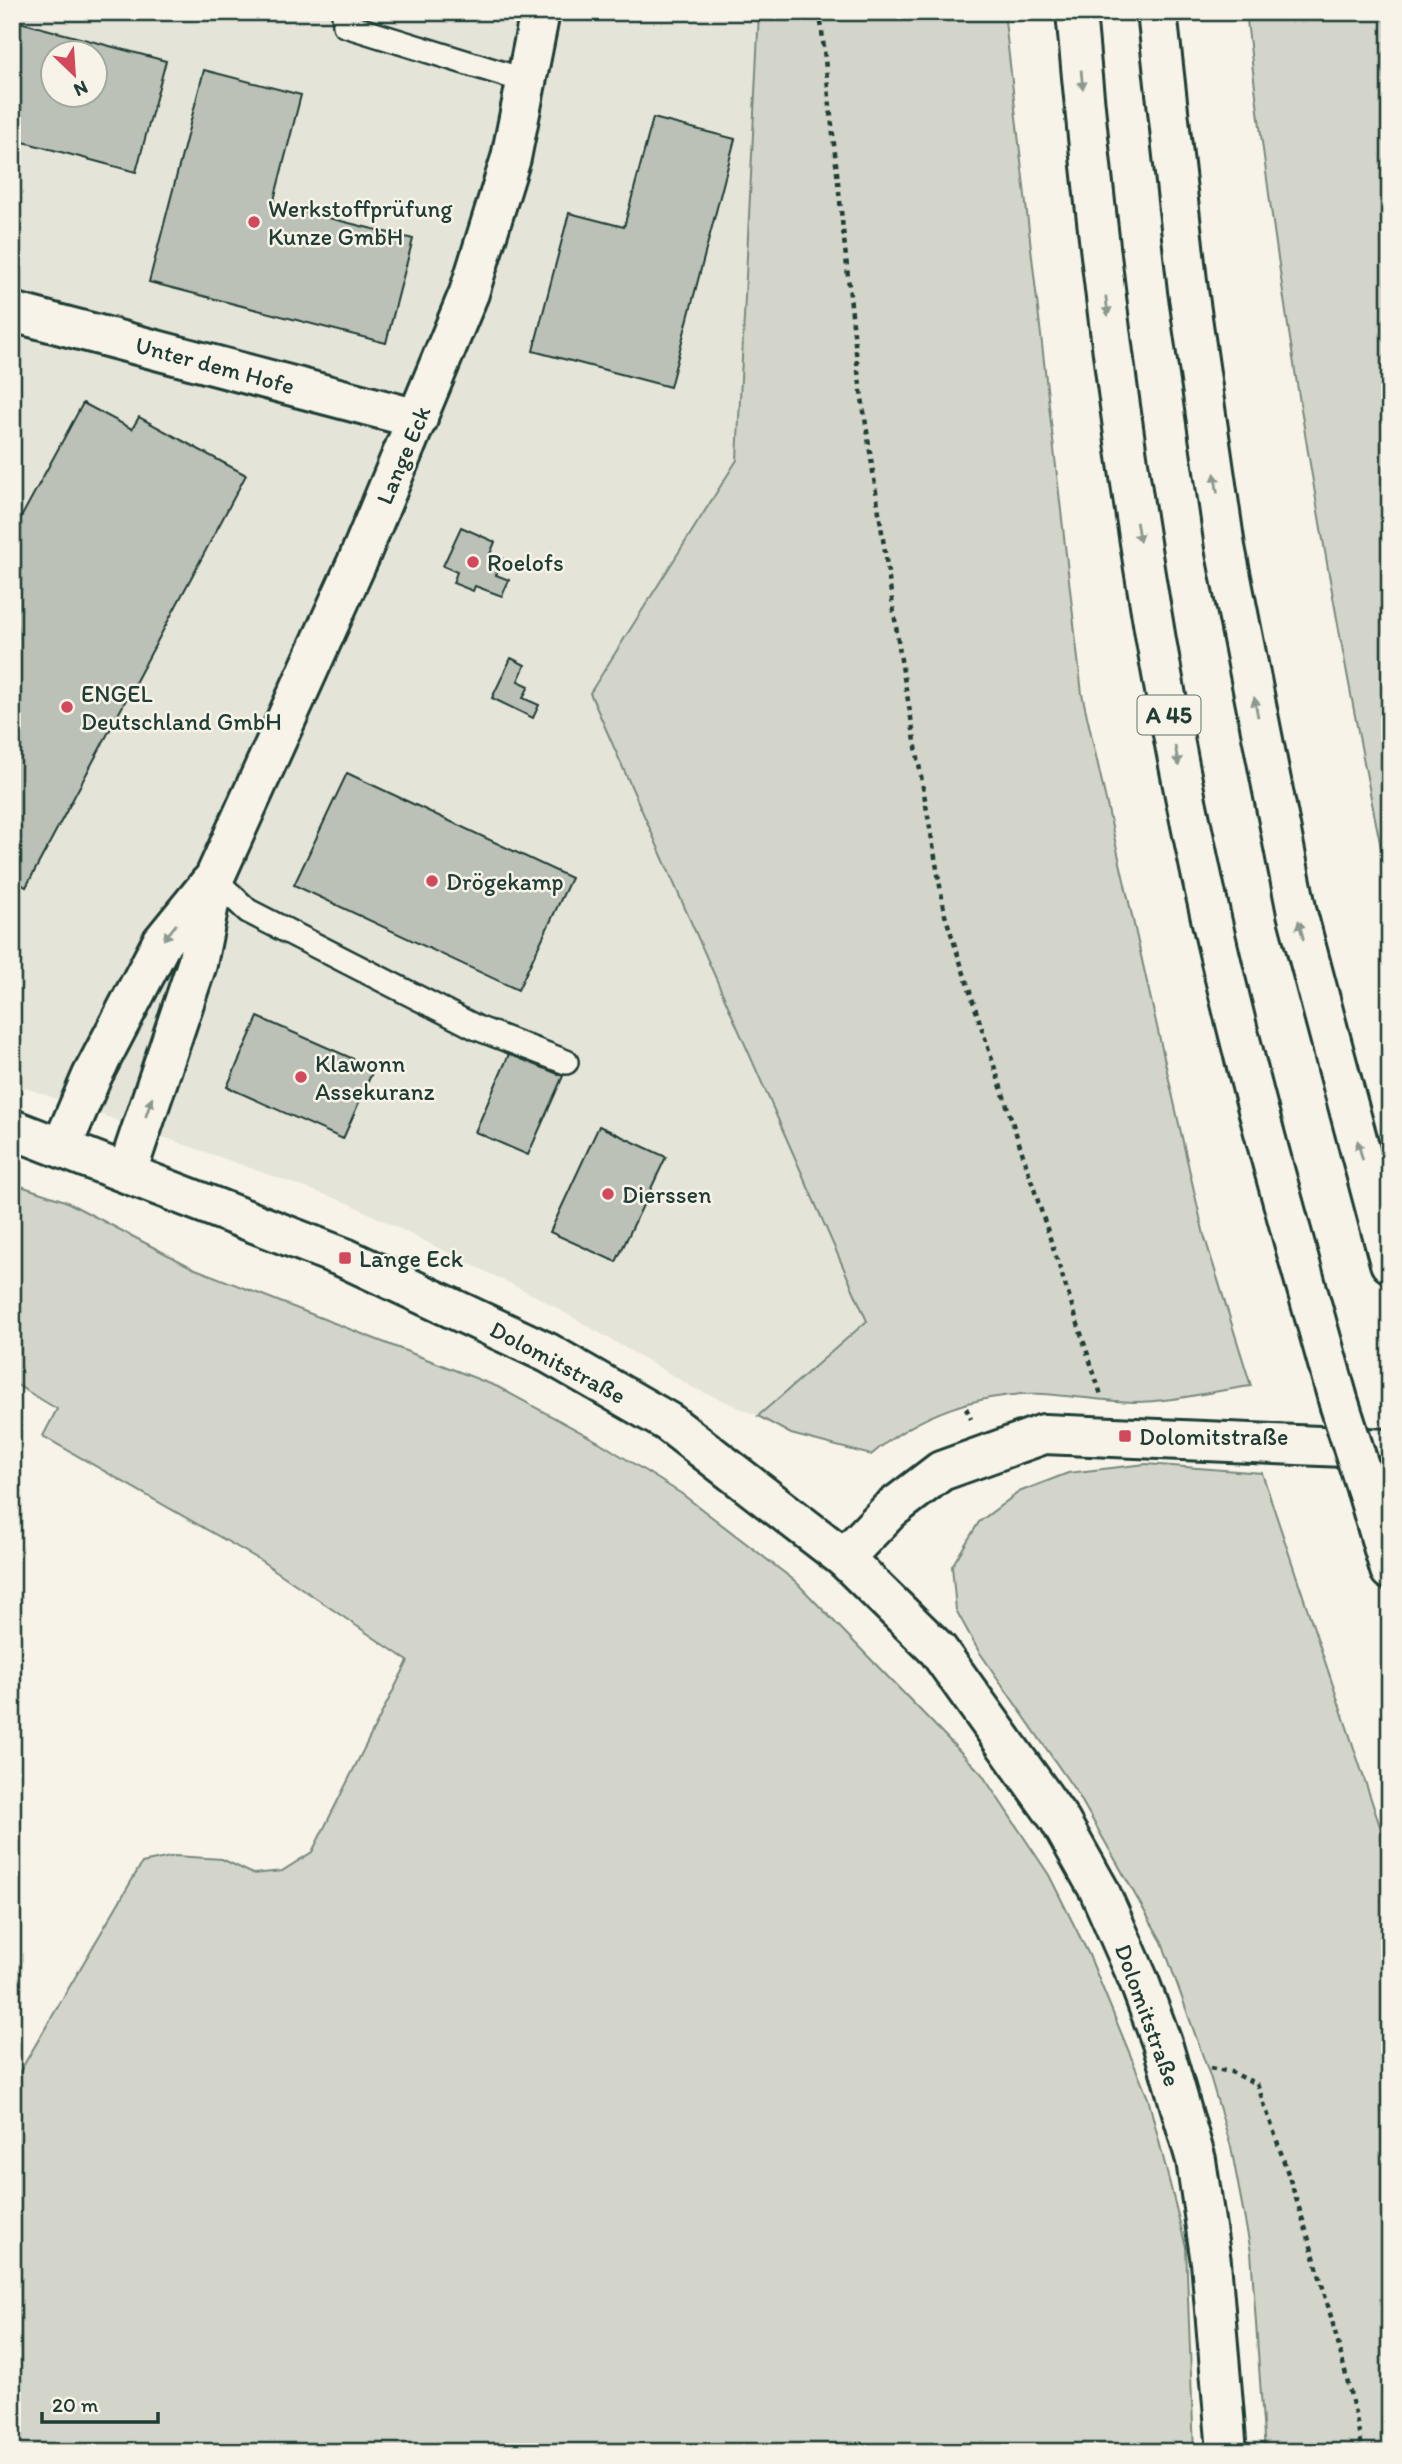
<svg xmlns="http://www.w3.org/2000/svg" width="1402" height="2464" viewBox="0 0 1402 2464" font-family="Itim,sans-serif">
<style>
.built{fill:#e5e4d9;fill-rule:evenodd}
.green{fill:#d3d5ca;stroke:#79897f;stroke-width:2}
.building{fill:#bbc1b6;stroke:#1f3d34;stroke-width:2;fill-rule:evenodd}
.lines{fill:none;stroke-linecap:round;stroke-linejoin:round}
.lane-casing{stroke:#1f3d34;stroke-width:28}
.street-casing{stroke:#1f3d34;stroke-width:44}
.secondary-casing{stroke:#1f3d34;stroke-width:44}
.highway-casing{stroke:#1f3d34;stroke-width:44}
.path{stroke:#1f3d34;stroke-width:4.5;stroke-dasharray:5 5;stroke-linecap:butt}
.lane{stroke:#f7f3e8;stroke-width:23}
.street{stroke:#f7f3e8;stroke-width:38}
.secondary{stroke:#f7f3e8;stroke-width:38}
.highway{stroke:#f7f3e8;stroke-width:38}
.highway-bridge-casing{stroke:#1f3d34;stroke-width:44;stroke-linecap:butt}
.highway-bridge{stroke:#f7f3e8;stroke-width:38}
.oneway{fill:#8b988e}
.poi-dot{fill:#d1495b;stroke:#f7f3e8;stroke-width:2.5}
.labels{text-anchor:middle;dominant-baseline:central;stroke-width:5;stroke-linejoin:round;paint-order:stroke}
.shield{fill:#f7f3e8;stroke:#60746a;stroke-width:2}
.shield-label{font-size:23px;font-weight:bold;fill:#1f3d34}
.poi-label{font-size:24px;fill:#1f3d34;stroke:#f7f3e8;text-anchor:start}
.street-label{font-size:24px;fill:#1f3d34;stroke:#f7f3e8}
</style>
<rect width="100%" height="100%" fill="#f7f3e8"/>
<filter id="ink" filterUnits="userSpaceOnUse"><feTurbulence type="fractalNoise" baseFrequency=".0143" numOctaves="2"/><feDisplacementMap in="SourceGraphic" scale="14" xChannelSelector="R" yChannelSelector="G"/><feConvolveMatrix kernelMatrix="1 2 1 2 8 2 1 2 1" color-interpolation-filters="sRGB"/></filter>
<g filter="url(#ink)">
<path class="built" d="M12,12h747l-21,448 -148,233 278,628 -110,95 -64,-28 -151,-88 -195,-97 -336,-120zM52,52h42v42h-42z"/>
<g class="green">
<path d="M759,12h245l78,682 122,541 47,151c-38,5 -79,16 -117,16 -30,-1 -60,-6 -91,-8 -63,-2 -125,20 -172,61l-80,-21 -33,-18 109,-95 -277,-628 147,-233z"/>
<path d="M1246,12h144v880c-60,-291 -110,-584 -144,-880z"/>
<path d="M12,1183l53,18 128,67 305,119 101,55 83,52 113,87 186,192 68,102 40,80 59,143 38,149 8,205h-1182v-367l130,-222 33,-7 47,3 31,15 29,-3 30,-19 96,-191 -148,-101 -217,-124 14,-27 -45,-27z"/>
<path d="M1146,1464l116,9 128,383v596h-125l-14,-200 -20,-105 -21,-71 -48,-134 -83,-146 -101,-146 -22,-40 -4,-44 27,-44 40,-30 49,-19z"/>
</g>
<g class="building">
<path d="M12,20l154,41 -30,111 -124,-33zM52,52h42v42h-42z"/>
<path d="M204,70l97,25 -28,109 140,35 -27,104 -237,-61z"/>
<path d="M653,118l82,21 -65,248 -137,-36 36,-138 55,14z"/>
<path d="M83,403l49,26 7,-12 107,58 -220,412 -14,-8v-345z"/>
<path d="M461,527l34,15 -5,12 13,5 -7,16 13,5 -7,16 -27,-10 -2,5 -20,-8 4,-11 -14,-6z"/>
<path d="M511,658l14,7 -7,16 11,5 -6,12 16,7 -6,13 -41,-20z"/>
<path d="M347,773l224,105 -53,112 -224,-105z"/>
<path d="M258,1017l116,51 -31,71 -116,-52z"/>
<path d="M509,1054l54,22 -35,79 -53,-23z"/>
<path d="M599,1126l67,31 -50,105 -66,-30z"/>
</g>
<g class="lines">
<g class="lane-casing">
<g id="lane">
<path d="M344,12l1,13 181,56"/>
<path d="M214,879l34,32 229,117 89,34"/>
</g>
</g>
<g class="street-casing">
<g id="street">
<path d="M12,312l406,107"/>
<path d="M62,1146l30,-70 70,-134 48,-59"/>
<path d="M127,1172l70,-208 17,-85 145,-321 110,-265 42,-135 29,-146"/>
<path d="M844,1558l46,-48 51,-39 103,-37 346,15"/>
</g>
</g>
<g class="secondary-casing">
<path id="secondary" d="M12,1129l333,129 203,95 120,69 176,136 94,92 121,169 40,71 40,91 23,62 34,117 15,102 16,190"/>
</g>
<g class="highway-casing">
<g id="highway">
<path d="M1076,12c25,280 61,558 119,832 39,189 92,374 144,559"/>
<path d="M1157,12l31,278 37,257 72,366 93,350"/>
<path d="M1367,1491l23,79"/>
</g>
</g>
<g class="path">
<path d="M820,12l38,359 43,289 44,255 157,483"/>
<path d="M966,1408l5,11"/>
<path d="M1210,2068l21,4 26,12c43,119 81,244 106,368"/>
</g>
<use href="#lane" class="lane"/>
<use href="#street" class="street"/>
<use href="#secondary" class="secondary"/>
<use href="#highway" class="highway"/>
<g class="highway-bridge-casing">
<path id="highway-bridge" d="M1339,1403l28,88"/>
</g>
<use href="#highway-bridge" class="highway-bridge"/>
</g>
<defs><path id="oneway-solid" d="M-6-.8H1V-3.2L6.5 0L1 3.2V.8H-6Z" transform="scale(1.75)"/></defs>
<g class="oneway">
<use href="#oneway-solid" transform="translate(1082 80) rotate(85)"/>
<use href="#oneway-solid" transform="translate(1107 306) rotate(83)"/>
<use href="#oneway-solid" transform="translate(1216 483) rotate(-98)"/>
<use href="#oneway-solid" transform="translate(1138 532) rotate(80)"/>
<use href="#oneway-solid" transform="translate(1256 707) rotate(-101)"/>
<use href="#oneway-solid" transform="translate(1177 756) rotate(79)"/>
<use href="#oneway-solid" transform="translate(1301 930) rotate(-105)"/>
<use href="#oneway-solid" transform="translate(170 932) rotate(129)"/>
<use href="#oneway-solid" transform="translate(149 1107) rotate(-71)"/>
<use href="#oneway-solid" transform="translate(1360 1150) rotate(-105)"/>
</g>
</g>
<g class="poi-dot">
<circle cx="254" cy="222" r="7"/>
<circle cx="473" cy="562" r="7"/>
<circle cx="67" cy="707" r="7"/>
<circle cx="432" cy="881" r="7"/>
<circle cx="301" cy="1077" r="7"/>
<circle cx="608" cy="1194" r="7"/>
<rect x="338" y="1251" width="14" height="14" rx="3.5"/>
<rect x="1118" y="1429" width="14" height="14" rx="3.5"/>
</g>
<g class="labels">
<rect class="shield" x="1137.5" y="695.5" width="63" height="39" rx="5"/>
<g class="shield-label">
<text x="1169" y="715">A 45</text>
</g>
<g class="poi-label">
<text x="268" y="208">Werkstoffprüfung<tspan x="268" dy="28">Kunze GmbH</tspan></text>
<text x="487" y="562">Roelofs</text>
<text x="81" y="693">ENGEL<tspan x="81" dy="28">Deutschland GmbH</tspan></text>
<text x="446" y="881">Drögekamp</text>
<text x="315" y="1063">Klawonn<tspan x="315" dy="28">Assekuranz</tspan></text>
<text x="622" y="1194">Dierssen</text>
<text x="359" y="1258">Lange Eck</text>
<text x="1139" y="1436">Dolomitstraße</text>
</g>
<g class="street-label">
<text transform="translate(215 365) rotate(15)">Unter dem Hofe</text>
<text transform="translate(403 455) rotate(-67)">Lange Eck</text>
<text transform="translate(558 1362) rotate(28)">Dolomitstraße</text>
<text transform="translate(1148 2015) rotate(70)">Dolomitstraße</text>
</g>
</g>
<rect width="1402" height="2464" fill="none" stroke="#f7f3e8" stroke-width="42"/>
<rect x="21" y="21" width="1360" height="2422" fill="none" stroke="#1f3d34" stroke-width="2.5" filter="url(#ink)"/>
<g transform="translate(74 74) rotate(155)"><circle r="33" fill="#f7f3e8" stroke="#a1aaa0" stroke-width="2"/>
<path d="M0-5L12 26L0 18L-12 26Z" fill="#d1495b"/>
<text y="-10" font-size="19" font-weight="bold" text-anchor="middle" fill="#1f3d34">N</text>
</g>
<path d="M42 2412v10h116v-10" fill="none" stroke="#1f3d34" stroke-width="3.5"/>
<text x="52" y="2412" font-size="21" fill="#1f3d34" stroke="#f7f3e8" stroke-width="5" paint-order="stroke">20 m</text>
</svg>
